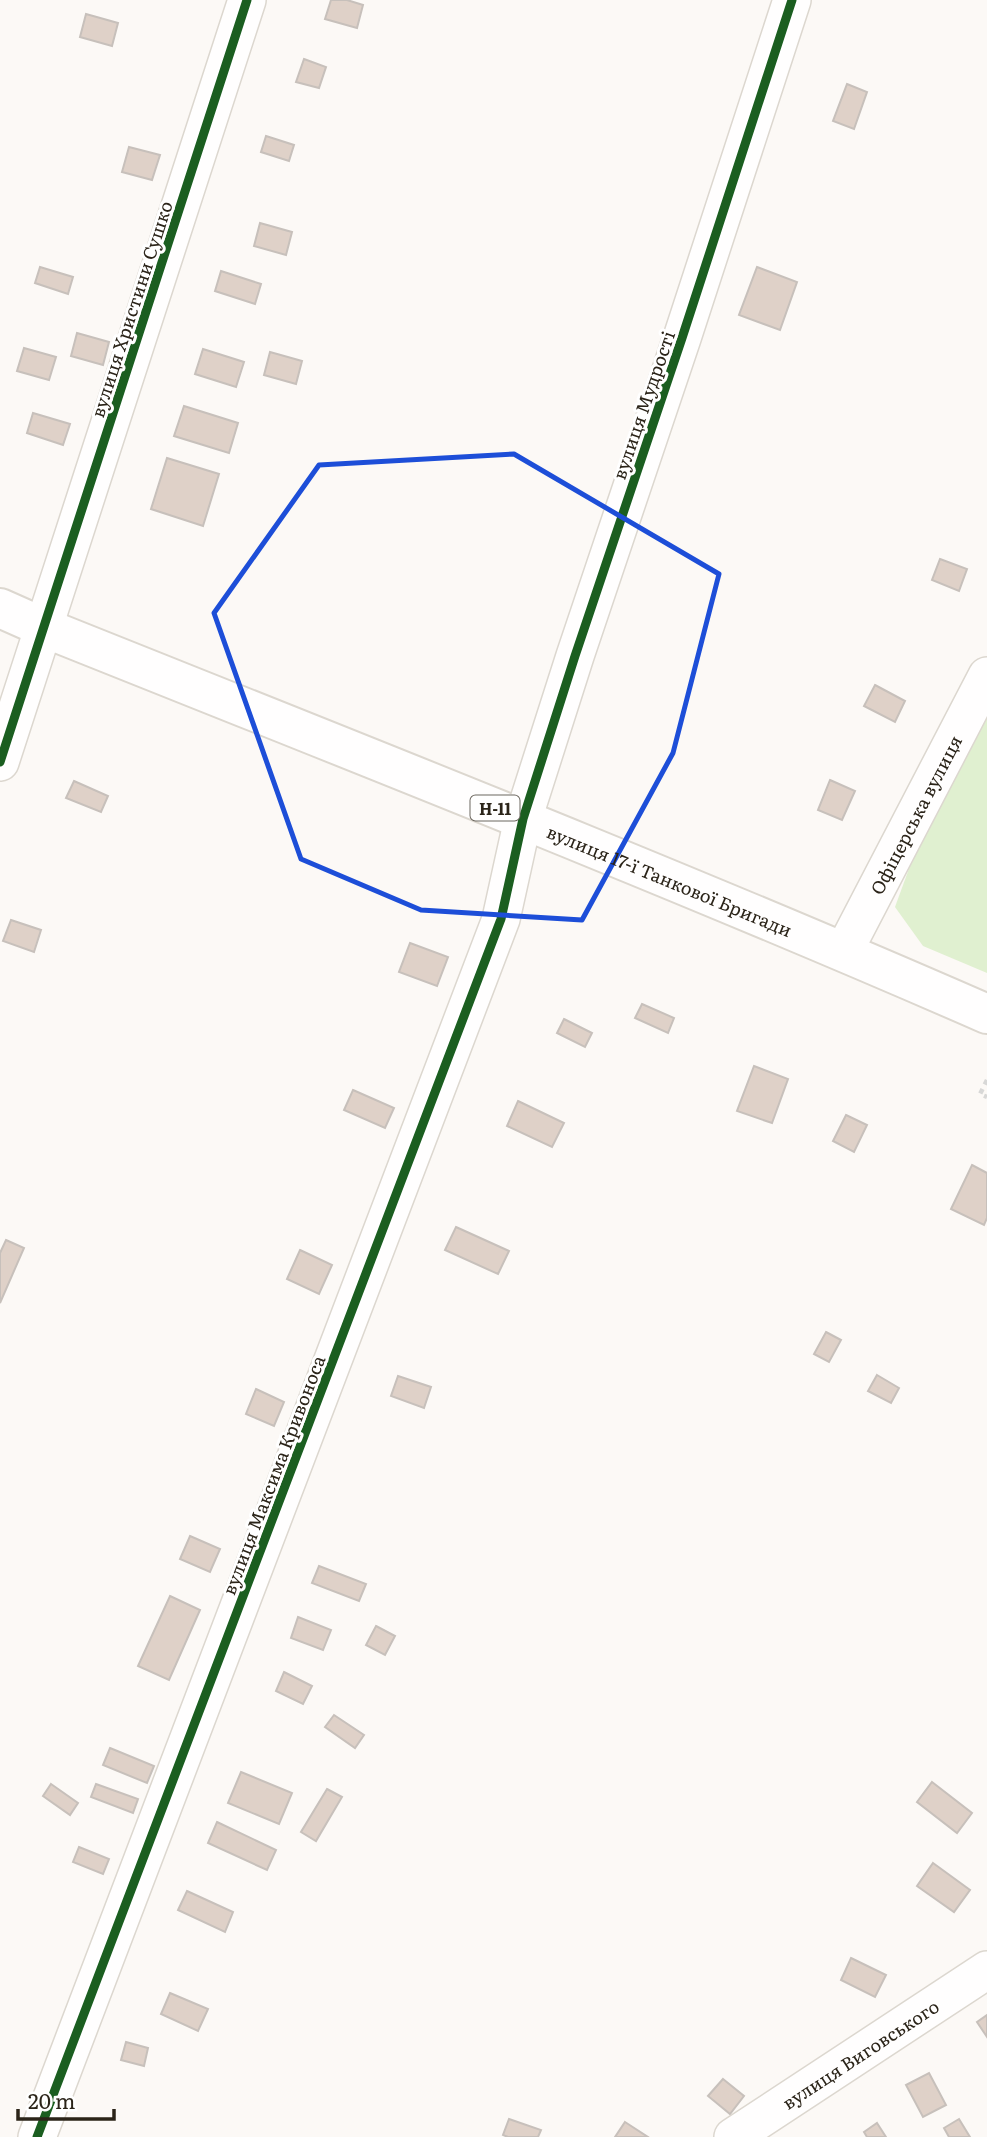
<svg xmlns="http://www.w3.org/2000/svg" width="987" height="2137" viewBox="0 0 987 2137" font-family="Literata,serif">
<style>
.green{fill:#e0f0d0}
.building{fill:#dfd1c8;stroke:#c7c0bb;stroke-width:2}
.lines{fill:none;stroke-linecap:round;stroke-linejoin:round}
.street-casing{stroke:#dcd7cf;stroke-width:40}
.primary-casing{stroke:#dcd7cf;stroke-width:42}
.path{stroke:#d8d8d7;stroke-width:4.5;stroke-dasharray:5 5;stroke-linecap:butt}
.street{stroke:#fffefe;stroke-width:37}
.primary{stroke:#fffefe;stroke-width:38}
.cycleway-casing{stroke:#fff;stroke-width:13}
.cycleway{stroke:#1b5e20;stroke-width:9}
.marked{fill:none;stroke:#1d4ed8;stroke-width:5;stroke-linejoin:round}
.labels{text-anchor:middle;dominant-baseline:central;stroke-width:6;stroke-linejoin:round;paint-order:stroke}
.shield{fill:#fff;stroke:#6b665e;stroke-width:2}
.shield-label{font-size:16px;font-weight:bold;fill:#2b2419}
.street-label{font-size:18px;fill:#2b2419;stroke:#fff}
</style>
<rect width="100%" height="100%" fill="#fcf9f6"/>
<path class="green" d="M987,718v255l-64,-27 -28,-39 19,-52z"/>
<g class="building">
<path d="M331,0h16l16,5 -6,23 -32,-9z"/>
<path d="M86,14l32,9 -6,23 -32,-9z"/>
<path d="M304,59l22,8 -7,21 -23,-6z"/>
<path d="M847,84l20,8 -13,37 -21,-8z"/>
<path d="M266,136l28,9 -5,16 -28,-9z"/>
<path d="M129,147l31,8 -8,25 -30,-8z"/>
<path d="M260,223l32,9 -6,23 -32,-9z"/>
<path d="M40,267l33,10 -5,17 -33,-11z"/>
<path d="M757,267l40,15 -17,48 -41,-15z"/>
<path d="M221,271l40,13 -6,20 -40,-13z"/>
<path d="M77,333l32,9 -6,23 -32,-9z"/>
<path d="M24,348l32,9 -7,23 -32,-9z"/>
<path d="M203,349l41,13 -8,25 -41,-13z"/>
<path d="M270,352l32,9 -6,23 -32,-9z"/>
<path d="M184,406l54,17 -9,30 -55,-17z"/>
<path d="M33,413l37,11 -7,21 -36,-12z"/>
<path d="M167,458l52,16 -16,52 -52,-17z"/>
<path d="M940,559l27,10 -8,22 -27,-11z"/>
<path d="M875,685l30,16 -10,21 -31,-16z"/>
<path d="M830,780l25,11 -13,29 -24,-10z"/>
<path d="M74,781l34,15 -7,16 -35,-14z"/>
<path d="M11,920l30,10 -7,22 -31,-11z"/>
<path d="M410,943l38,14 -11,29 -38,-14z"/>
<path d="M642,1004l32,14 -6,15 -33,-15z"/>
<path d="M564,1019l28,14 -7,14 -28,-14z"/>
<path d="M754,1066l34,13 -16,44 -35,-12z"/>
<path d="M353,1090l41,18 -9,20 -41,-18z"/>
<path d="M518,1101l46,22 -12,24 -45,-21z"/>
<path d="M846,1115l21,10 -13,27 -21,-11z"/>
<path d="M972,1165l15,8v45l-3,7 -33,-16z"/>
<path d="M456,1227l53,24 -11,23 -53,-24z"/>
<path d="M6,1240l18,8 -24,55v-50z"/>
<path d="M300,1250l32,15 -13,29 -32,-15z"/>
<path d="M826,1332l15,8 -12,22 -15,-8z"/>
<path d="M877,1375l22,13 -8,15 -23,-12z"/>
<path d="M398,1376l33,11 -7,21 -33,-12z"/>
<path d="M256,1389l28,13 -10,24 -28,-12z"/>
<path d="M190,1536l30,13 -10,23 -30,-13z"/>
<path d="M319,1566l47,18 -7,17 -47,-18z"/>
<path d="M170,1596l30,14 -31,70 -31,-14z"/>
<path d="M298,1617l33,13 -8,20 -32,-12z"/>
<path d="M376,1626l19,10 -10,19 -19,-10z"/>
<path d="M284,1672l28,14 -9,18 -27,-13z"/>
<path d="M334,1715l30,20 -9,13 -30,-21z"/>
<path d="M110,1748l44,18 -7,17 -44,-18z"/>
<path d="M241,1772l51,21 -13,31 -51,-21z"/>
<path d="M932,1782l40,31 -15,20 -40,-31z"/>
<path d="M51,1784l27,19 -8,12 -27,-19z"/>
<path d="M96,1784l42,15 -5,14 -42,-16z"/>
<path d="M327,1789l15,8 -26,44 -15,-9z"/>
<path d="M217,1822l59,28 -9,20 -59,-27z"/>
<path d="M79,1847l30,12 -6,15 -30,-12z"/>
<path d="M933,1863l37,27 -16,22 -37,-26z"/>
<path d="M187,1891l46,21 -8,20 -47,-22z"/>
<path d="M851,1958l35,17 -11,22 -34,-17z"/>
<path d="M170,1993l38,16 -10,22 -37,-17z"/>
<path d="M987,2015v22l-10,-15z"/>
<path d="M126,2042l22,6 -4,18 -23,-6z"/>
<path d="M929,2073l17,32 -23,12 -17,-32z"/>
<path d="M723,2079l21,17 -14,18 -22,-18z"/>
<path d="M509,2119l32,11 -3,7h-30l-5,-2z"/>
<path d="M959,2119l11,18h-21l-5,-9z"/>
<path d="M625,2122l23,15h-33z"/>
<path d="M877,2123l9,14h-19l-3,-5z"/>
</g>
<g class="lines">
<g class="street-casing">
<g id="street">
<path d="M0,762l247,-762"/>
<path id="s1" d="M844,951l143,-275"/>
<path d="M37,2137l464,-1218 22,-100 52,-163 107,-318 110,-338"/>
<path id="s2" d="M733,2137l254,-167"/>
</g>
</g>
<g class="primary-casing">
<g id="primary">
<path id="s3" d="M0,608l45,20c315,126 631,250 942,386"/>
</g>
</g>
<path class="path" d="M987,1080l-7,14 7,3"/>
<use href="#street" class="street"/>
<use href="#primary" class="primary"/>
<g class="cycleway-casing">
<g id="cycleway">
<path d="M0,762l247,-762"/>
<path d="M37,2137l464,-1218 22,-100 52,-163 107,-318 110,-338"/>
</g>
</g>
<use href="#cycleway" class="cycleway"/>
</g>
<path class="marked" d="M514,454l205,120 -46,179 -91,167 -161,-10 -120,-51 -87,-246 105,-148z"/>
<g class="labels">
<rect class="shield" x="470.5" y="795.5" width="49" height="25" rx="5"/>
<g class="shield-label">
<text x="495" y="808">Н-11</text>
</g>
<g class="street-label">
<text transform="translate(131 309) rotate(-72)">вулиця Христини Сушко</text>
<text transform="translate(643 405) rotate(-71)">вулиця Мудрості</text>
<text stroke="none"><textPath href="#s1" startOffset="154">Офіцерська вулиця</textPath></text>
<text stroke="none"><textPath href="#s3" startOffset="723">вулиця 17-ї Танкової Бригади</textPath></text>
<text transform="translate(273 1475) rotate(-69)">вулиця Максима Кривоноса</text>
<text stroke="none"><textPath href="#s2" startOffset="152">вулиця Виговського</textPath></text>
</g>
</g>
<path d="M18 2109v10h96v-10" fill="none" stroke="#2b2419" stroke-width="3.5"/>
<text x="28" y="2109" font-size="21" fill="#2b2419" stroke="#ffffff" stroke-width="5" paint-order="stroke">20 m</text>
</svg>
